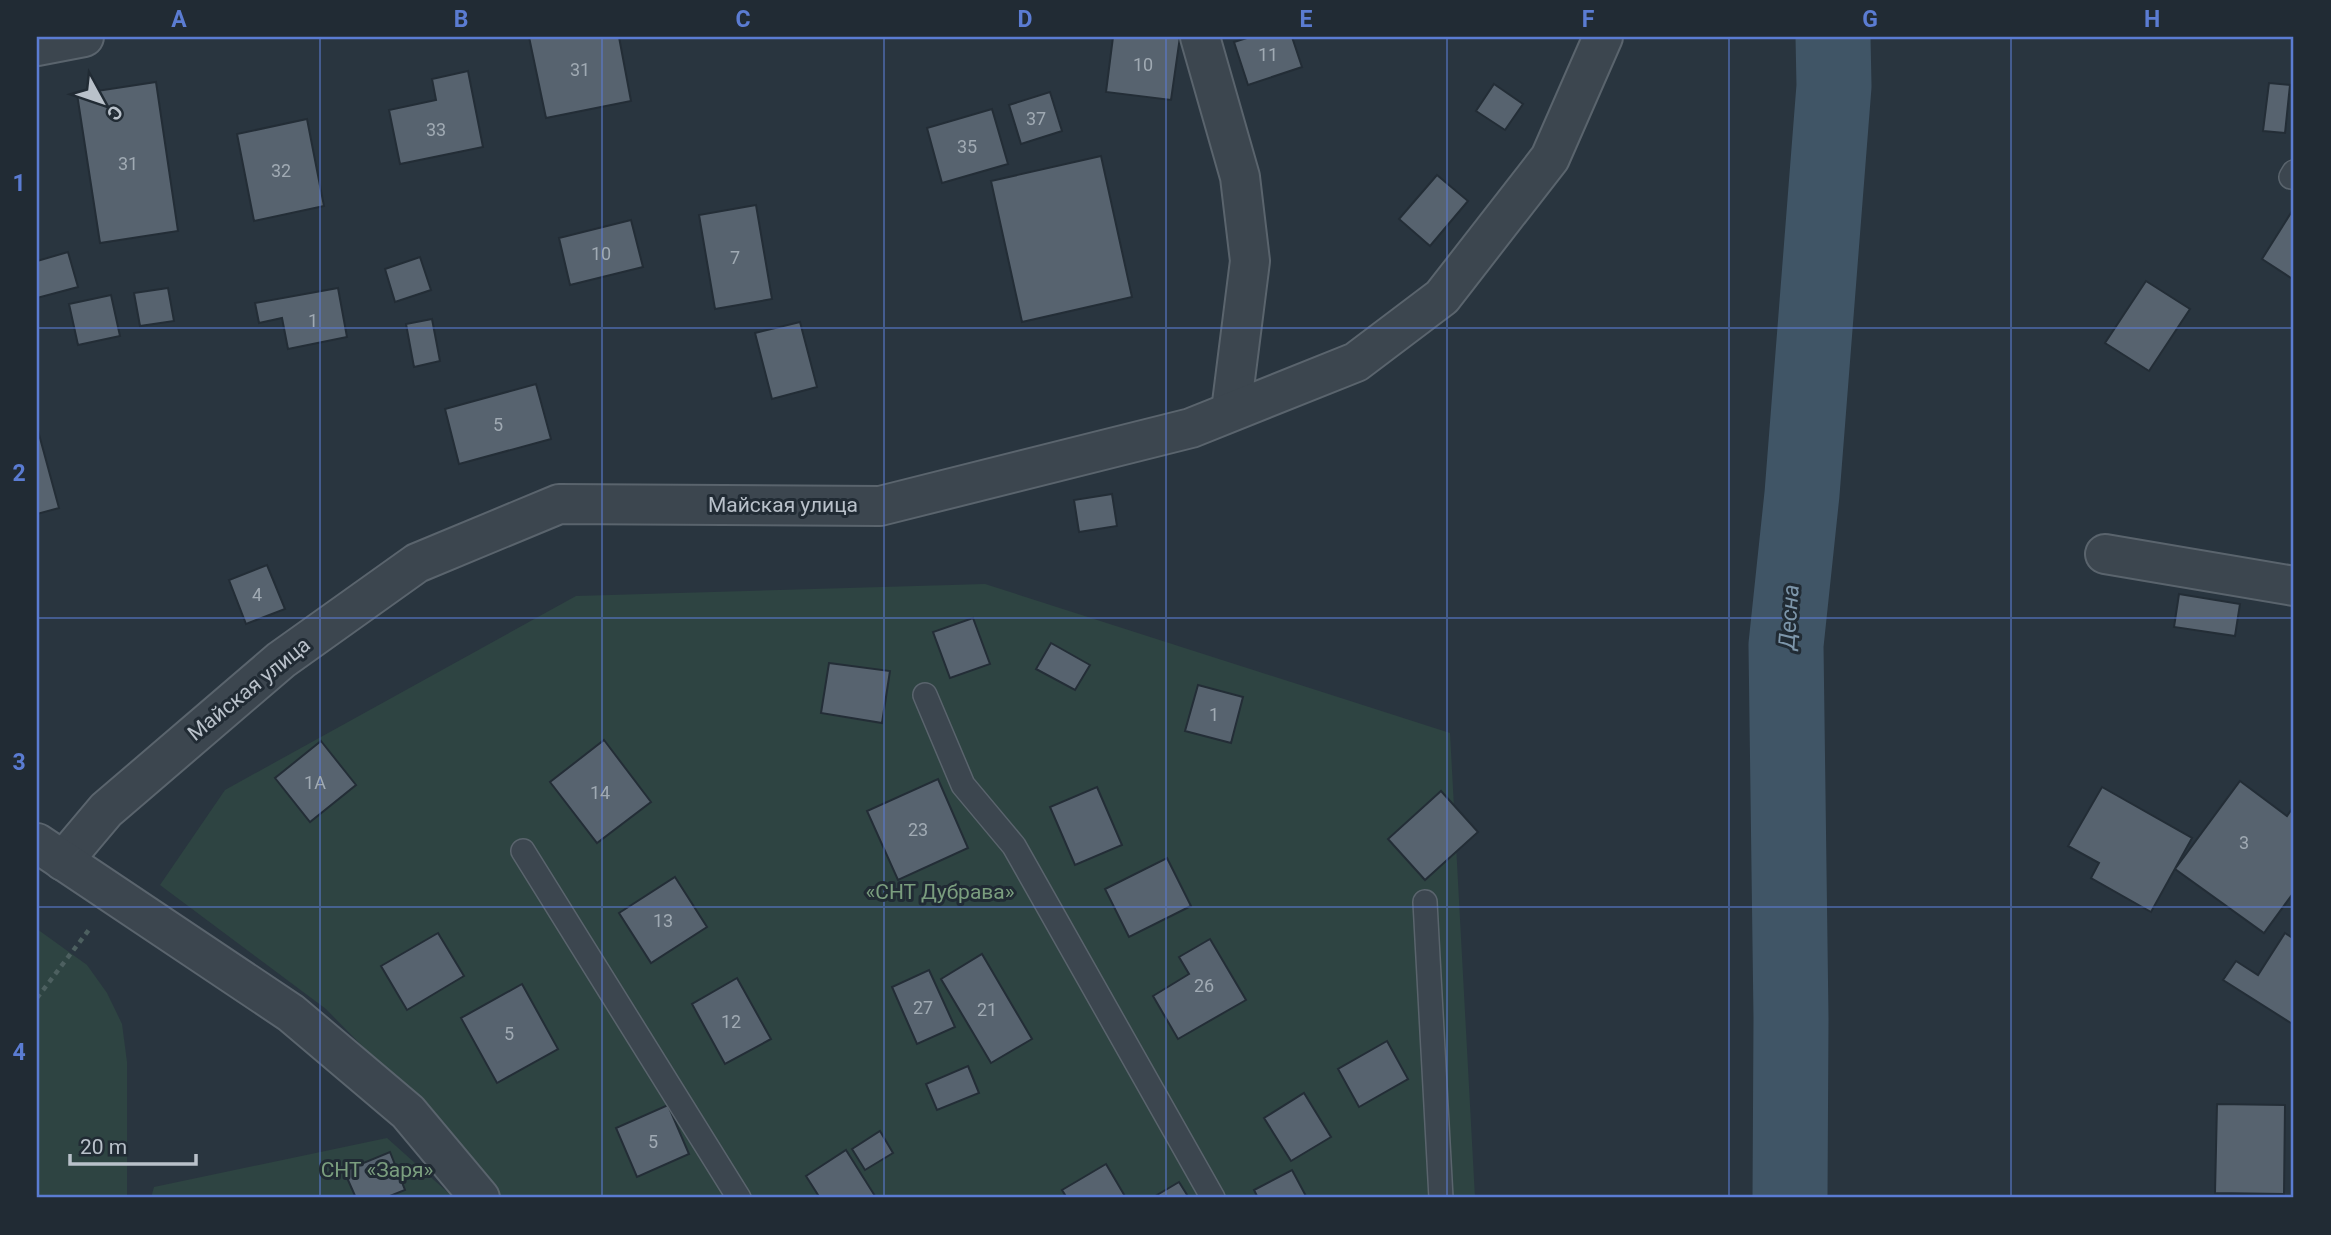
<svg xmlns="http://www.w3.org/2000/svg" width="2331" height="1235" viewBox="0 0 2331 1235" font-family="Roboto,sans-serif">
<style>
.green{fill:#2e4442}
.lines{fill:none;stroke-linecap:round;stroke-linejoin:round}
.river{stroke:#405566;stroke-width:75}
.building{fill:#57636f;stroke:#232d36;stroke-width:2}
.service-casing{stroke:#5a646d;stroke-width:26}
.minor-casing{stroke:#5a646d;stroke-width:42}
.tertiary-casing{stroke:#5a646d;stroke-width:42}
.path{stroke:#4d6060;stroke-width:4.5;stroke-dasharray:5 5;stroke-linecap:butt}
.service{stroke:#3c464f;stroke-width:23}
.minor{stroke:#3c464f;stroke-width:38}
.tertiary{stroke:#3c464f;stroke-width:38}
.grid{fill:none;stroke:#5b7cd2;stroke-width:2;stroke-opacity:0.55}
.labels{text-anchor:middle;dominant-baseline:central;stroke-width:6;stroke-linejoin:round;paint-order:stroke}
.number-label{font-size:18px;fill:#a0aab3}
.street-label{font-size:21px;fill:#b9c1ca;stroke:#212b34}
.park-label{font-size:21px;fill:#7a9d7e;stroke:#212b34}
.water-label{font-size:23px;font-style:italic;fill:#7d96aa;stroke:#212b34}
.neatline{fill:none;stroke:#5b7cd2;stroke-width:2.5}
.grid-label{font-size:23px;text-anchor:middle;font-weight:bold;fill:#5b7cd2}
</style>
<rect width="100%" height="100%" fill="#29353f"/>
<g class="green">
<path d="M985,584l465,149 25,465h-975l-15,-26 -159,-163 -166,-124 65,-95 351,-194z"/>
<path d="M37,929l50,36 20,28 15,31 5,38v136h-90z"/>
<path d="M387,1138l67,60h-303l3,-11z"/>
</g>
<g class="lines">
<path class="river" d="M1790,1198l1,-180 -5,-373 16,-151 32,-408 -1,-49"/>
</g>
<g class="building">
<path d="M529,37h90l12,64 -85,17z"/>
<path d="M1113,37h67l-9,63 -65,-8z"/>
<path d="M1250,37h42l10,30 -54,18 -14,-43z"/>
<path d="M468,71l15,76 -83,17 -11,-54 47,-10 -4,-21z"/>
<path d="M156,82l22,149 -78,12 -23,-149z"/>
<path d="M2269,83l21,2 -5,48 -22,-2z"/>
<path d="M1494,84l29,20 -18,26 -29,-19z"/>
<path d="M1050,92l12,39 -41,13 -12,-39z"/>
<path d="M992,109l16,55 -66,19 -15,-55z"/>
<path d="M307,119l17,87 -70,15 -17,-87z"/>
<path d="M1101,156l31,141 -110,25 -31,-141z"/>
<path d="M1437,175l31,26 -38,45 -31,-27z"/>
<path d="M756,205l16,94 -57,10 -16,-94z"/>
<path d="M2294,208v72l-32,-21z"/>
<path d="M631,220l12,47 -73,18 -11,-47z"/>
<path d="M68,252l10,35 -41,11v-37z"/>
<path d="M420,257l11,33 -36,12 -10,-33z"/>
<path d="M2146,281l44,28 -41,62 -44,-28z"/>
<path d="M168,288l6,33 -34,5 -6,-33z"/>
<path d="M338,288l9,49 -59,12 -6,-31 -23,5 -4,-20z"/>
<path d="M111,295l9,41 -42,9 -9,-41z"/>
<path d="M432,319l8,42 -26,6 -8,-43z"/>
<path d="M800,322l17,65 -45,12 -17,-66z"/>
<path d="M536,384l15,55 -92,25 -14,-55z"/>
<path d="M37,427l22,81 -22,6z"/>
<path d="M1112,494l5,32 -38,6 -5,-32z"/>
<path d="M267,565l18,44 -39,15 -17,-44z"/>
<path d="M2179,594l61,10 -5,32 -61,-9z"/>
<path d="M973,618l17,46 -40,14 -17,-46z"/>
<path d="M1051,643l39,22 -15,25 -39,-21z"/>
<path d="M829,663l61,8 -8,52 -61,-10z"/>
<path d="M1198,685l45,12 -12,46 -46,-12z"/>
<path d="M604,740l47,62 -54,41 -47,-61z"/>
<path d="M321,741l35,44 -46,37 -35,-44z"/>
<path d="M938,779l30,69 -70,32 -31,-69z"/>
<path d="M2240,781l47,35 7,-10v86l-30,41 -89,-64z"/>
<path d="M1097,787l25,58 -47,20 -25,-58z"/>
<path d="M2102,787l90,51 -41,74 -60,-34 8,-15 -31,-17z"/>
<path d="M1441,791l37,41 -53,48 -37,-41z"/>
<path d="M1167,858l24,48 -62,31 -24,-48z"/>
<path d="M675,877l32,50 -56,36 -32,-50z"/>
<path d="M438,933l26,43 -57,34 -26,-44z"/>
<path d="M2285,933l9,6v86l-71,-45 13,-19 22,14z"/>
<path d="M1210,939l36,61 -68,39 -25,-43 36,-22 -10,-17z"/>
<path d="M982,954l50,85 -41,24 -50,-84z"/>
<path d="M929,970l26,57 -38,17 -25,-57z"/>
<path d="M737,978l34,61 -46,25 -33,-60z"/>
<path d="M522,984l36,65 -61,34 -36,-65z"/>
<path d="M1387,1041l21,38 -49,28 -21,-38z"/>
<path d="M968,1066l11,27 -42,17 -11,-26z"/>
<path d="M1304,1093l27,44 -40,24 -27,-43z"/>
<path d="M2217,1104l68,1 -1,89 -69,-1z"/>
<path d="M668,1105l21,49 -52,23 -21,-49z"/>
<path d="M880,1131l13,22 -28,17 -13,-21z"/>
<path d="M846,1150l29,46 -55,2 -14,-22z"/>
<path d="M390,1152l15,38 -20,8h-29l-12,-27z"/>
<path d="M1106,1164l20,34h-59l-5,-8z"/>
<path d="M1292,1170l15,28h-49l-4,-8z"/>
<path d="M1179,1182l10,16h-37z"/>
</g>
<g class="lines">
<g class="service-casing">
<g id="service">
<path d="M2291,177l3,-5"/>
<path d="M925,695l38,90 51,61 199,352"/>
<path d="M523,851l216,347"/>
<path d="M1425,902l16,296"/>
</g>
</g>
<g class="minor-casing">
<g id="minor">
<path d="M1200,37l40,140 10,84 -19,150"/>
<path d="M37,46l47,-9"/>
<path d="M2105,554l189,32"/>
<path d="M63,861l43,-51 175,-150 136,-97 142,-59 321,2 311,-78 165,-66 86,-65 108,-139 53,-121"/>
</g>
</g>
<g class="tertiary-casing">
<path id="tertiary" d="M37,843l254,170 117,99 72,86"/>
</g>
<path class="path" d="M37,998l54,-71"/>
<use href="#service" class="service"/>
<use href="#minor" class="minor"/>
<use href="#tertiary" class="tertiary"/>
</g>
<path class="grid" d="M320,37v1161M602,37v1161M884,37v1161M1166,37v1161M1447,37v1161M1729,37v1161M2011,37v1161M37,328h2257M37,618h2257M37,907h2257"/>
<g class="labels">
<g class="number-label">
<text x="1268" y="54">11</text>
<text x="1143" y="64">10</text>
<text x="580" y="69">31</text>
<text x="1036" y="118">37</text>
<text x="436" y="129">33</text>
<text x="967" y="146">35</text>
<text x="128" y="163">31</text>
<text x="281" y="170">32</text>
<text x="601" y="253">10</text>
<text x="735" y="257">7</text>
<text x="313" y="320">1</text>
<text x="498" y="424">5</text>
<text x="257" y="594">4</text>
<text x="1214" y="714">1</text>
<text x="315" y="782">1А</text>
<text x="600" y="792">14</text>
<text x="918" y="829">23</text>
<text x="2244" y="842">3</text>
<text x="663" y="920">13</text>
<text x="1204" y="985">26</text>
<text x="923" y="1007">27</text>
<text x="987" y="1009">21</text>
<text x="731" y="1021">12</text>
<text x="509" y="1033">5</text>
<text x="653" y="1141">5</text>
</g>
<g class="street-label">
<text x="783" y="505">Майская улица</text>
<text transform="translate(249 689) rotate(-39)">Майская улица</text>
</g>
<g class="park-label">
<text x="940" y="892">«СНТ Дубрава»</text>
<text x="377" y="1170">СНТ «Заря»</text>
</g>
<g class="water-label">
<text transform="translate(1789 617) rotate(-86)">Десна</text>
</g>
</g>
<rect width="2331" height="1235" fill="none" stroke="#212b34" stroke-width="77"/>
<g transform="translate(102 102) rotate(130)" stroke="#212b34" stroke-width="5" paint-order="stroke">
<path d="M0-5L12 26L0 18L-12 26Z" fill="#b9c1ca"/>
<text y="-10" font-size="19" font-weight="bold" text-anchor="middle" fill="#b9c1ca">С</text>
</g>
<path d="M70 1154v10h126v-10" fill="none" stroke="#b9c1ca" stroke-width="3.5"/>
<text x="80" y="1154" font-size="21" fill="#b9c1ca" stroke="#212b34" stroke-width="5" paint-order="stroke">20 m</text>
<rect x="38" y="38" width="2254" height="1158" class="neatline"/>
<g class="grid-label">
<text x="179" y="27">A</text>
<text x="461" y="27">B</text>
<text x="743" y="27">C</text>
<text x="1025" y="27">D</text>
<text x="1306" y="27">E</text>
<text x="1588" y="27">F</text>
<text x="1870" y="27">G</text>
<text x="2152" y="27">H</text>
<text x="19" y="191">1</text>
<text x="19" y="481">2</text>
<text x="19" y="770">3</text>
<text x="19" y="1060">4</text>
</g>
</svg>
